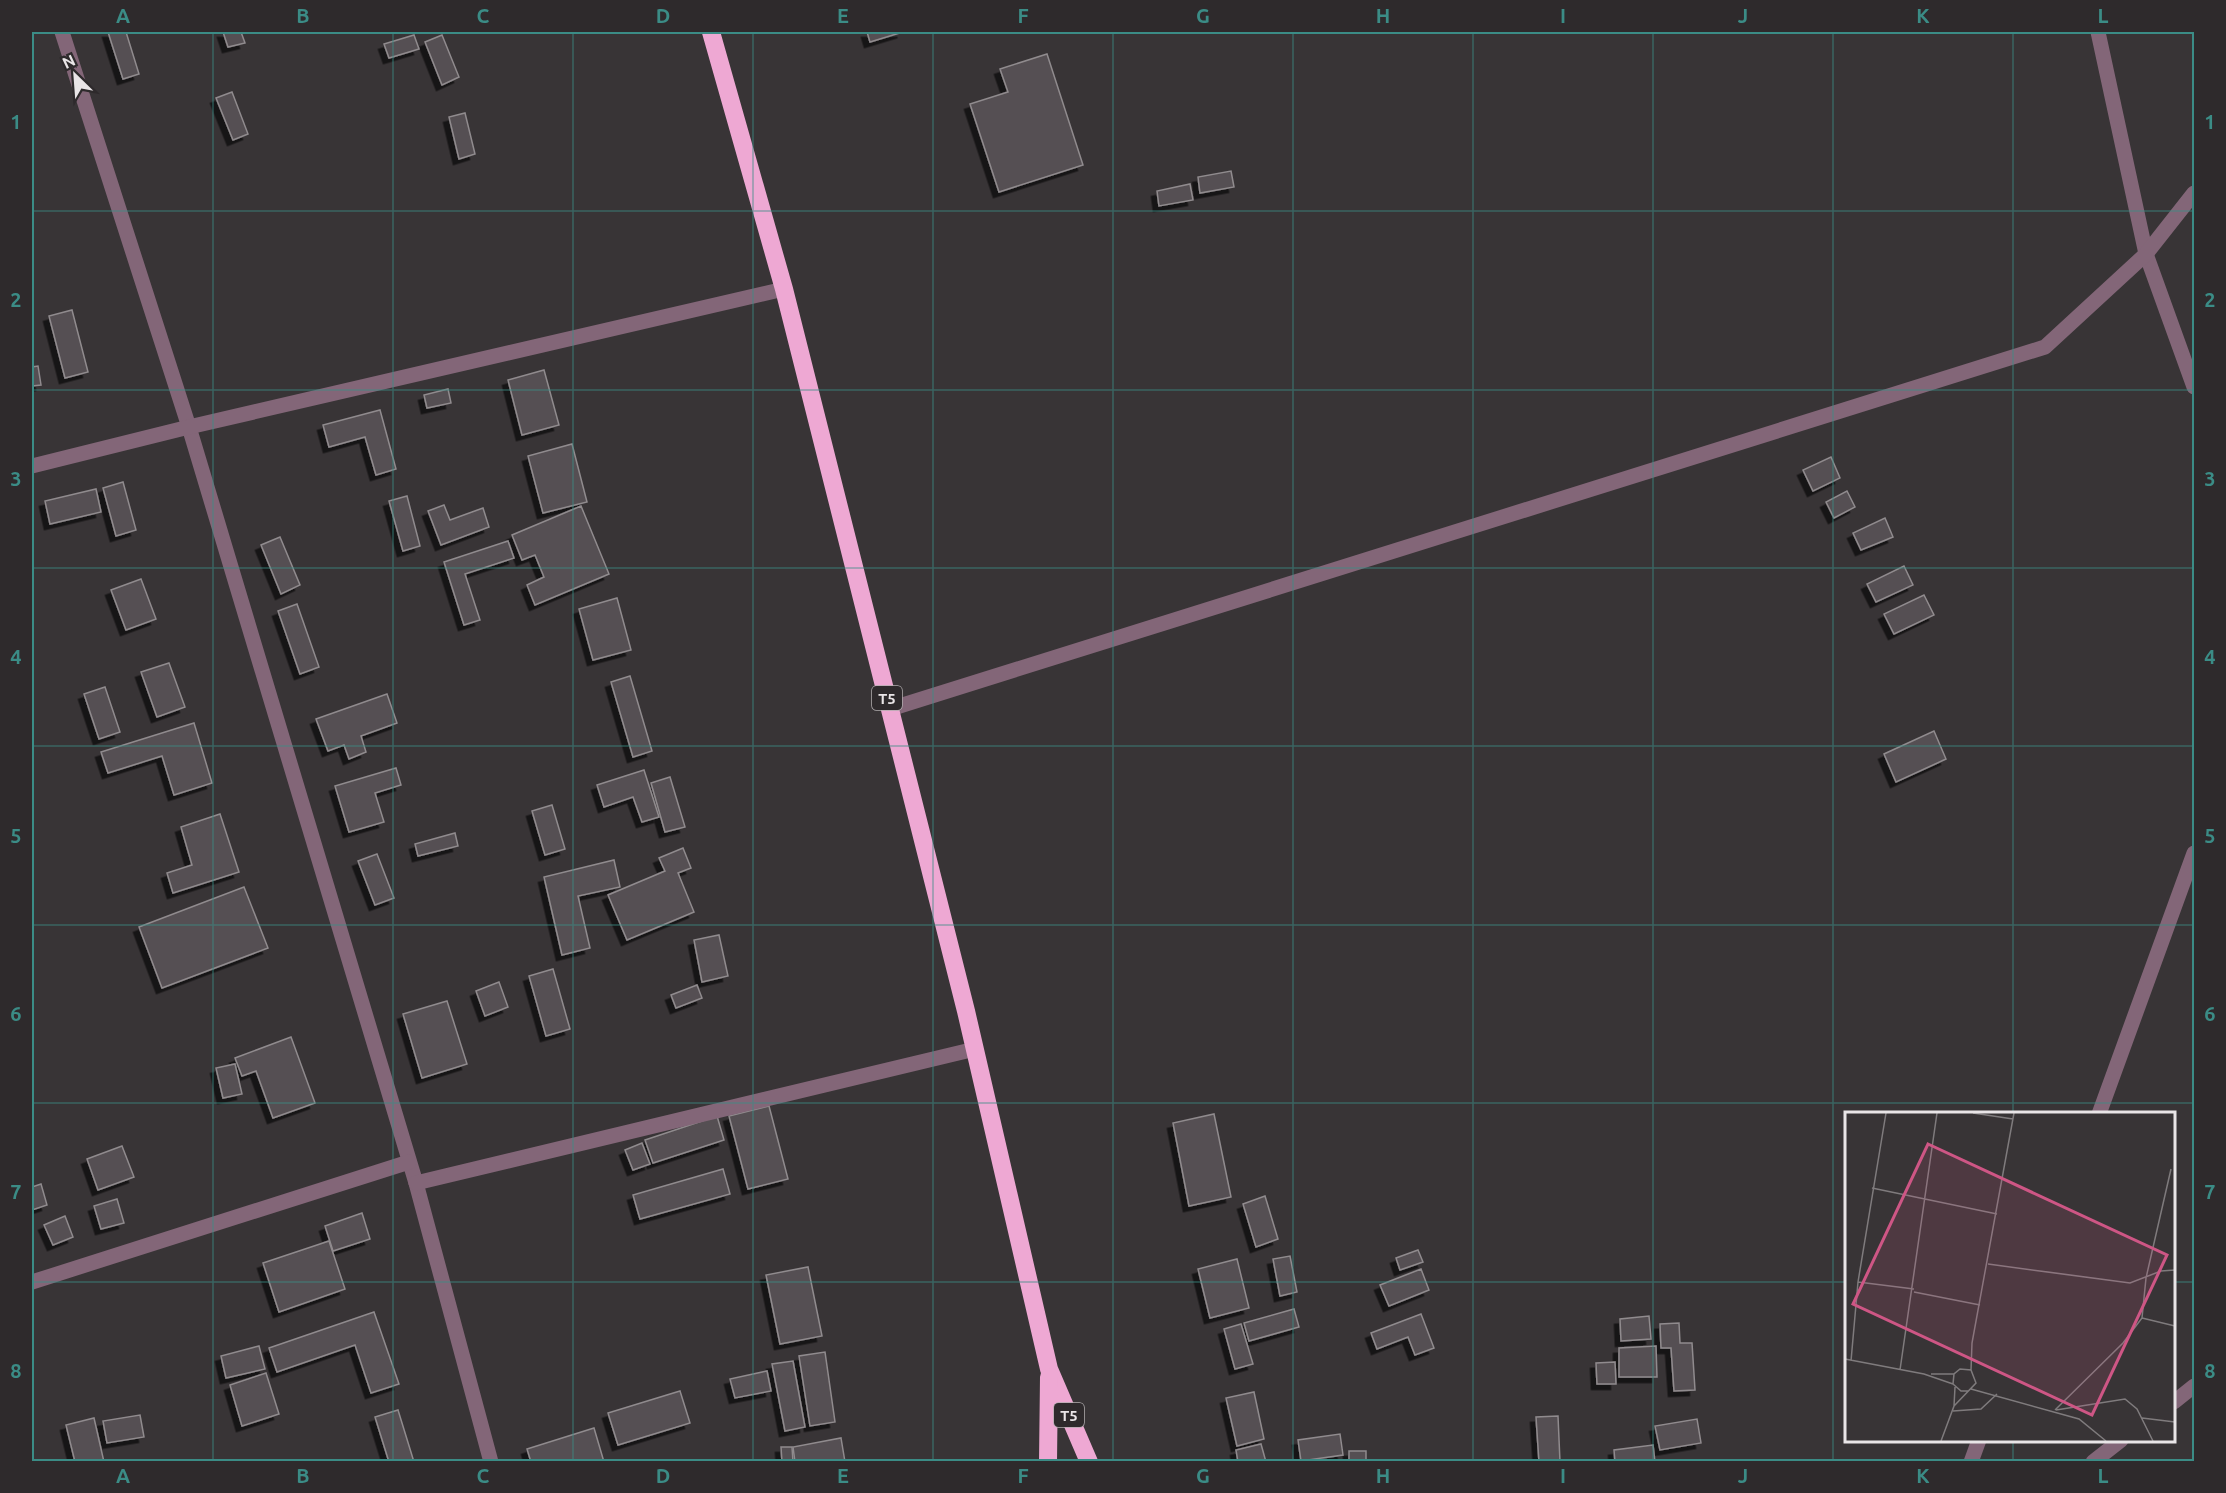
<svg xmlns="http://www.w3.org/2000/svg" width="2226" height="1493" viewBox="0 0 2226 1493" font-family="Ubuntu,sans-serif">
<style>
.building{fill:#554f52;stroke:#908b8e;stroke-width:1.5;filter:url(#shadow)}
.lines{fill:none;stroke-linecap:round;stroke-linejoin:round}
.street{stroke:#836678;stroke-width:15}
.highway{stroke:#eea8d3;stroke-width:18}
.grid{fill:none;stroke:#3b8c86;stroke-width:1.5;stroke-opacity:0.55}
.labels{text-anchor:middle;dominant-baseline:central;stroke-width:4.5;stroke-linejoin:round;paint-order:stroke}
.shield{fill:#2e2a2c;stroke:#b1adaf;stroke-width:1.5}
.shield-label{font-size:15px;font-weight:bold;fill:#e9e5e7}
.inset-road{fill:none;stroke:#7f7b7d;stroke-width:1.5}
.view{fill:#ce5685;fill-opacity:0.15;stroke:#ce5685;stroke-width:3}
.inset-edge{fill:none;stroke:#e9e5e7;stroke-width:3}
.neatline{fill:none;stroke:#3b8c86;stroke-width:2}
.grid-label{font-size:20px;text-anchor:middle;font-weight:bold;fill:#3b8c86}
</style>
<defs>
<filter id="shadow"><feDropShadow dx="-5.5" dy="5.5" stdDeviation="0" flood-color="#0009"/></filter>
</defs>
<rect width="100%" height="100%" fill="#383436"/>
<g class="building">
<path d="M108,32h18l13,42 -16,5z"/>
<path d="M223,32h18l4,11 -17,4z"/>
<path d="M867,32h36l-33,10z"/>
<path d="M414,35l5,14 -30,9 -5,-14z"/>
<path d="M442,35l17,42 -17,8 -17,-43z"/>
<path d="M1047,54l36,111 -84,27 -29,-88 38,-12 -8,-23z"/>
<path d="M232,92l16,42 -15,6 -17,-42z"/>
<path d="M465,113l10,41 -16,5 -10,-42z"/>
<path d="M1231,171l3,16 -34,6 -2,-16z"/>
<path d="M1190,184l3,16 -34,6 -2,-15z"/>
<path d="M72,310l16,62 -23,6 -16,-62z"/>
<path d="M38,366l3,19 -9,1v-19z"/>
<path d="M544,370l15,55 -37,10 -14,-55z"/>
<path d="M448,389l3,14 -24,5 -3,-13z"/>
<path d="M380,410l16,59 -20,6 -11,-38 -36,10 -6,-22z"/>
<path d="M572,444l15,58 -44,11 -15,-57z"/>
<path d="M1831,457l9,21 -27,13 -10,-21z"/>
<path d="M123,482l13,48 -20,6 -13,-48z"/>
<path d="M96,489l5,23 -51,12 -5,-23z"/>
<path d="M1847,491l8,16 -21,11 -8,-16z"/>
<path d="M407,496l13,50 -17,5 -14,-50z"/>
<path d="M444,505l6,15 33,-12 6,19 -48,18 -13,-34z"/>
<path d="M581,506l28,68 -74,31 -8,-20 17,-8 -9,-22 -13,5 -10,-25z"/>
<path d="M1885,518l8,19 -32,13 -8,-17z"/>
<path d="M280,537l20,48 -19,9 -20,-49z"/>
<path d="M508,541l6,17 -49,16 15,46 -16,5 -20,-63z"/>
<path d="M1904,566l9,19 -37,17 -9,-18z"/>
<path d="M141,579l15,40 -30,11 -15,-40z"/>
<path d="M1924,595l10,20 -40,19 -10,-20z"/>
<path d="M617,598l14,52 -38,10 -14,-51z"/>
<path d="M297,604l22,63 -19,7 -22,-63z"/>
<path d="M169,663l16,44 -28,10 -16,-45z"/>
<path d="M630,676l22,75 -19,6 -22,-75z"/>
<path d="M105,687l15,45 -21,7 -15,-45z"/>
<path d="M387,694l10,29 -36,13 5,16 -17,7 -5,-14 -16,6 -12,-32z"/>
<path d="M194,723l18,60 -38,12 -12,-39 -54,17 -7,-21z"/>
<path d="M1934,731l12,28 -50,23 -12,-28z"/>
<path d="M396,768l5,17 -26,8 9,29 -35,10 -14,-46z"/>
<path d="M644,770l15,47 -17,5 -9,-25 -29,10 -7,-22z"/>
<path d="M670,777l15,50 -20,5 -14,-49z"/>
<path d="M552,805l13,44 -20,6 -13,-44z"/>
<path d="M220,814l19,58 -66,21 -6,-20 25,-8 -11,-38z"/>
<path d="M455,833l3,13 -40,10 -3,-12z"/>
<path d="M683,848l8,20 -13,5 16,39 -67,28 -19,-45 57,-24 -6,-13z"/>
<path d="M377,854l17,44 -19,7 -17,-44z"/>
<path d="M614,860l6,27 -42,9 12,52 -28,7 -18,-78z"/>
<path d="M244,887l24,61 -106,40 -23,-61z"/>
<path d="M719,935l9,41 -26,6 -8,-42z"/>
<path d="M553,969l17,60 -24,7 -17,-60z"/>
<path d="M499,982l9,25 -23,9 -9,-25z"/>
<path d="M697,985l5,13 -26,10 -5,-13z"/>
<path d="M447,1001l20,63 -45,14 -19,-64z"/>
<path d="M291,1037l24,66 -42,15 -17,-47 -14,5 -7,-18z"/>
<path d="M235,1064l7,30 -19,4 -7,-30z"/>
<path d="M769,1106l19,73 -40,10 -19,-73z"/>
<path d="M1214,1114l17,83 -42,9 -16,-83z"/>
<path d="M717,1116l7,24 -71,23 -8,-23z"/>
<path d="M642,1143l8,21 -17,6 -8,-20z"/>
<path d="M122,1146l12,31 -36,13 -11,-31z"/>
<path d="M723,1169l7,25 -90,25 -7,-24z"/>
<path d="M41,1184l6,21 -15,5v-23z"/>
<path d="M1265,1196l13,43 -22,8 -13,-43z"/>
<path d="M117,1199l7,24 -23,6 -7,-23z"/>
<path d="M362,1213l8,26 -37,12 -8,-25z"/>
<path d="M65,1216l8,21 -20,8 -9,-20z"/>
<path d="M329,1241l16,48 -66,23 -16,-49z"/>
<path d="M1418,1250l5,12 -23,8 -4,-12z"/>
<path d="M1290,1256l7,36 -17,4 -7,-37z"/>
<path d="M1237,1259l12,49 -39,10 -12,-49z"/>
<path d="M808,1267l14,69 -42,8 -14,-69z"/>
<path d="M1421,1269l8,21 -40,16 -9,-21z"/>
<path d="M1294,1309l5,18 -50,14 -5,-18z"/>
<path d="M374,1312l25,72 -28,9 -16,-48 -78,27 -8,-24z"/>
<path d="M1421,1314l13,34 -19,7 -7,-18 -31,12 -6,-16z"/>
<path d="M1649,1316l2,23 -30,2 -1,-22z"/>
<path d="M1679,1323l1,20h12l3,47 -21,1 -3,-43h-10l-1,-24z"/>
<path d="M1241,1324l12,40 -18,5 -11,-40z"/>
<path d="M259,1346l6,23 -39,9 -5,-22z"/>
<path d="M1656,1346l1,31h-38v-29z"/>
<path d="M825,1352l10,70 -25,4 -11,-70z"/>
<path d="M793,1361l12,66 -20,4 -13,-67z"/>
<path d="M1615,1362l1,22h-19l-1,-21z"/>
<path d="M767,1371l4,20 -36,7 -5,-19z"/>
<path d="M266,1373l13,41 -37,12 -12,-41z"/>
<path d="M680,1391l10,32 -72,22 -10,-32z"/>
<path d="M1254,1392l10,47 -27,7 -11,-48z"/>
<path d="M398,1410l16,52h-25l-14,-45z"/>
<path d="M140,1415l4,22 -37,6 -4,-22z"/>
<path d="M1558,1416l2,46h-21l-3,-45z"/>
<path d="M94,1418l10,44h-29l-9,-37z"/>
<path d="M1697,1419l4,24 -41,7 -5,-24z"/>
<path d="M594,1428l10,34h-73l-4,-13z"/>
<path d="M1340,1434l3,21 -42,6 -3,-21z"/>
<path d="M841,1438l4,24h-50l-2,-15z"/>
<path d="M1261,1444l5,18h-28l-2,-12z"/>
<path d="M1653,1445l2,17h-40l-1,-12z"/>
<path d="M781,1447h11l1,15h-11z"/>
<rect x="1349" y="1451" width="17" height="11"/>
</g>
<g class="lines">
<g class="street">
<path d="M62,32l127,395 227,756 75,279"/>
<path d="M2098,32l48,222 48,133"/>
<path d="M32,466l157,-39 595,-138"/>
<path d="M890,709l1155,-362 101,-93 48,-61"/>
<path d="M2099,1114l95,-261"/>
<path d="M416,1183l559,-134"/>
<path d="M32,1282l377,-120"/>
<path d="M2174,1402l20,-16"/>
<path d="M1971,1462l8,-22"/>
<path d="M2093,1462l28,-22"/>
</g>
<g class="highway">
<path d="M711,32l73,257 182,722 83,358 40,93"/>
<path d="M1048,1462l1,-85"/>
</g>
</g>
<path class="grid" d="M213,32v1430M393,32v1430M573,32v1430M753,32v1430M933,32v1430M1113,32v1430M1293,32v1430M1473,32v1430M1653,32v1430M1833,32v1430M2013,32v1082M32,211h2162M32,390h2162M32,568h2162M32,746h2162M32,925h2162M32,1103h2162M32,1282h1814M2174,1282h20M2013,1440v22"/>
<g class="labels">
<g class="shield">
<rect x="872" y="686" width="30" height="24" rx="4.5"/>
<rect x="1054" y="1403" width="30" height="24" rx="4.5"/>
</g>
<g class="shield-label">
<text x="887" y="698">T5</text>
<text x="1069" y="1415">T5</text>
</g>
</g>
<g transform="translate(1845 1112)">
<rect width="330" height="330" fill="#383436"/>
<path class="inset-road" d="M128,1l40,6M27,76l125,26M143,152l142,19 31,-12 14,-1M13,170l56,7M69,180l66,13M297,206l33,8M0,247l79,15 29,10M6,249l7,-79 28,-169M55,258l37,-257M126,258l1,-27 42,-230M86,262h23M126,277l108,30 27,22M109,294l22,-23 -5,-13 -11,-1 -6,5 -1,10 8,7h7M210,298l68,-67 19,-25 4,-40 25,-109M211,298l69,-11 12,10 16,32M108,299l28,-2 16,-15M297,306l33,4M96,329l13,-35 1,-19"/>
<path class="view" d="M83,32l239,111 -75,160 -239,-111z"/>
<rect width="330" height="330" class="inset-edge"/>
</g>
<rect width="2226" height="1493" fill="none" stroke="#2e2a2c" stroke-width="66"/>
<g transform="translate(75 75) rotate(335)" stroke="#2e2a2c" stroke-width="4.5" paint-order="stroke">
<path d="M0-4.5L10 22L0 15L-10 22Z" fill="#e9e5e7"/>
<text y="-9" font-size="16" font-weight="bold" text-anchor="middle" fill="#e9e5e7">N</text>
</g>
<rect x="33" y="33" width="2160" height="1427" class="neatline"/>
<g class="grid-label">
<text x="123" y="23">A</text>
<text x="303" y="23">B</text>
<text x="483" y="23">C</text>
<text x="663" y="23">D</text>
<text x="843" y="23">E</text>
<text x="1023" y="23">F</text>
<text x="1203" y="23">G</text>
<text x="1383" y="23">H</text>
<text x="1563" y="23">I</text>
<text x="1743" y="23">J</text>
<text x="1923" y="23">K</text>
<text x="2103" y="23">L</text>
<text x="16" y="129">1</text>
<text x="2210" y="129">1</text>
<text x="16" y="307">2</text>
<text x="2210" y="307">2</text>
<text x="16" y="486">3</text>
<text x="2210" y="486">3</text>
<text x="16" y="664">4</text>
<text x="2210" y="664">4</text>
<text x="16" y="843">5</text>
<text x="2210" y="843">5</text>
<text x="16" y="1021">6</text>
<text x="2210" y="1021">6</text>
<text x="16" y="1199">7</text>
<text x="2210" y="1199">7</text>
<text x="16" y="1378">8</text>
<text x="2210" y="1378">8</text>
<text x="123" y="1483">A</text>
<text x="303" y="1483">B</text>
<text x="483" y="1483">C</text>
<text x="663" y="1483">D</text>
<text x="843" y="1483">E</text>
<text x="1023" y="1483">F</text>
<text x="1203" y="1483">G</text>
<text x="1383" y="1483">H</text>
<text x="1563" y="1483">I</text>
<text x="1743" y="1483">J</text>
<text x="1923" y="1483">K</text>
<text x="2103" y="1483">L</text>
</g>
</svg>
